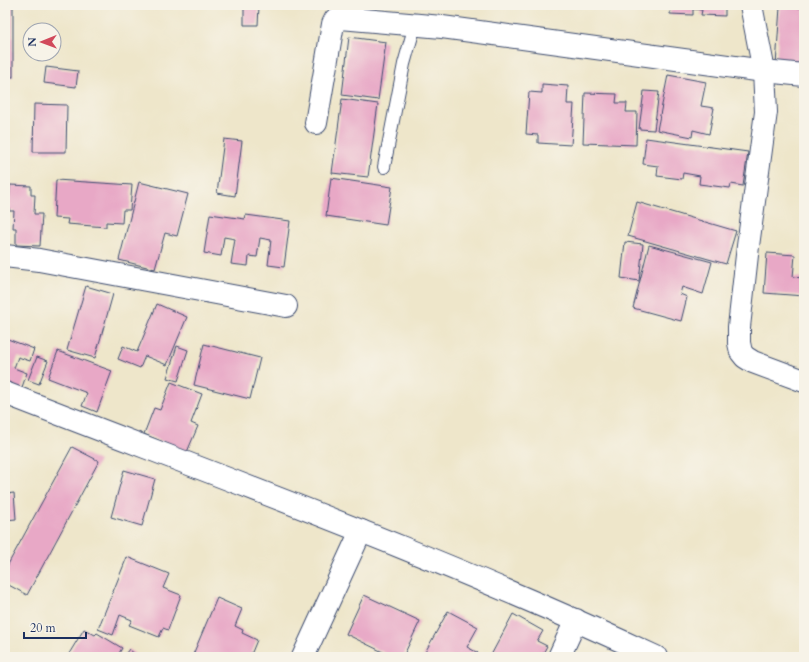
<svg xmlns="http://www.w3.org/2000/svg" width="809" height="662" viewBox="0 0 809 662" font-family="Cardo,serif">
<style>
.building{fill:#e8a8c6}
.lines{fill:none;stroke-linecap:round;stroke-linejoin:round}
.lane-casing{stroke:#3b4a6e;stroke-width:14}
.street-casing{stroke:#3b4a6e;stroke-width:24}
.lane{stroke:#fff;stroke-width:12}
.street{stroke:#fff;stroke-width:22}
</style>
<rect width="100%" height="100%" fill="#f7f3e8"/>
<filter id="ink" filterUnits="userSpaceOnUse"><feTurbulence type="fractalNoise" baseFrequency=".025" numOctaves="2"/><feDisplacementMap in="SourceGraphic" scale="8" xChannelSelector="R" yChannelSelector="G"/><feConvolveMatrix kernelMatrix="1 2 1 2 8 2 1 2 1" color-interpolation-filters="sRGB"/></filter>
<filter id="wash" filterUnits="userSpaceOnUse"><feTurbulence type="fractalNoise" baseFrequency=".012" numOctaves="4" result="noise"/><feDisplacementMap in="SourceGraphic" scale="16" xChannelSelector="R" yChannelSelector="G"/><feGaussianBlur stdDeviation="0.9" result="paint"/><feColorMatrix in="noise" values="0 0 0 0 0 0 0 0 0 0 0 0 0 0 0 0 0 1.4 0 .05"/><feComposite in="paint" operator="in"/></filter>
<g filter="url(#wash)">
<rect width="100%" height="100%" fill="#eee6ca"/>
<g id="blocks">
<g class="building">
<rect x="5" y="5" width="8" height="72"/>
<path d="M244,5l15,1 -1,19h-14z"/>
<path d="M600,5h23v3l-23,-1z"/>
<path d="M631,5h24l-1,4 -23,-1z"/>
<path d="M671,5h54v11l-24,-1 1,-5 -9,-1v6l-23,-1z"/>
<path d="M780,7l24,1v59l-28,-2z"/>
<path d="M349,37l37,5 -8,58 -36,-5z"/>
<path d="M46,67l32,4 -2,16 -32,-4z"/>
<path d="M668,75l38,7 -5,24 13,2 -5,26 -16,-4 -1,7 -35,-7z"/>
<path d="M542,84l26,2 -1,18h7l-3,41 -33,-2v-8l-12,-1 3,-42 13,1z"/>
<path d="M644,91l15,1 -5,38 -15,-1z"/>
<path d="M585,93l32,1 -1,9h11l-1,9h11l-1,33 -53,-2z"/>
<path d="M342,99l36,5 -10,73 -36,-4z"/>
<path d="M34,104l33,1 -1,47h-33z"/>
<path d="M646,138l102,14 -5,34 -12,-2 -1,4 -31,-4 1,-8 -17,-3 -1,6 -25,-3 1,-10 -15,-2z"/>
<path d="M224,139l18,2 -7,55 -18,-3z"/>
<path d="M331,178l61,9 -6,38 -60,-9z"/>
<path d="M56,180l76,5 -2,25h-7l-1,13 -16,-1v5l-39,-3 1,-5 -14,-1z"/>
<path d="M139,182l49,12 -11,42 -12,-3 -10,36 -36,-9z"/>
<path d="M10,185l21,1v9h4l-1,19h8l-2,32 -24,-1v-17h-3l1,-17h-5z"/>
<path d="M637,202l99,29 -10,33 -98,-28z"/>
<path d="M210,214l35,5 1,-4 44,6 -6,46 -16,-2 3,-25 -11,-2 -3,19 -8,-1 -1,10 -17,-2 4,-25 -11,-2 -3,19 -17,-3z"/>
<path d="M625,242l18,2 -4,37 -18,-3z"/>
<path d="M649,245l63,17 -9,32 -21,-7 -2,7 7,3 -6,24 -48,-13z"/>
<path d="M767,253l28,2 -2,22 11,1v18l-40,-3z"/>
<path d="M86,286l27,8 -18,64 -28,-8z"/>
<path d="M157,304l30,13 -20,48 -22,-9 -5,12 -22,-9 5,-13 14,6z"/>
<path d="M5,338l29,11 -4,12 -12,-4 -4,11 13,5 -6,17 -16,-6z"/>
<path d="M204,344l56,14 -10,41 -56,-14z"/>
<path d="M177,346l11,4 -10,31 -11,-3z"/>
<path d="M58,351l54,20 -15,41 -15,-6 5,-13 -39,-15z"/>
<path d="M37,357l11,4 -9,23 -11,-4z"/>
<path d="M171,382l31,12 -11,29 7,3 -11,26 -43,-18 10,-26 6,2z"/>
<path d="M72,447l27,14 -72,134 -22,-12v-13z"/>
<path d="M124,470l31,9 -13,47 -31,-9z"/>
<path d="M14,493l2,26 -11,1v-26z"/>
<path d="M127,557l42,17 -6,14 18,7 -13,35 -5,-2 -4,9 -30,-12 3,-5 -12,-5 -7,20 -15,-6z"/>
<path d="M364,595l56,26 -17,36h-10l-47,-23z"/>
<path d="M217,598l25,11 -7,17 8,4 -1,3 15,7 -7,17h-58z"/>
<path d="M448,611l30,16 -11,20 11,6 -2,4h-50l-3,-1z"/>
<path d="M513,614l30,17 -6,10 10,5 -6,11h-51z"/>
<path d="M84,629l11,6 2,-2 25,15 -5,9h-50z"/>
<path d="M129,649l9,8h-15z"/>
</g>
</g>
</g>
<g filter="url(#ink)">
<use href="#blocks" fill-opacity="0" stroke="#3b4a6e" stroke-width="1"/>
<g class="lines">
<g class="lane-casing">
<path id="lane" d="M384,167l20,-103 11,-39"/>
</g>
<g class="street-casing">
<g id="street">
<path d="M751,5l13,66 2,41 -18,134 -9,81v16l2,9 4,5 8,5 51,19"/>
<path d="M316,123l17,-99 2,-4 6,-2 101,9 322,44 40,4"/>
<path d="M5,256l34,4 247,46"/>
<path d="M5,393c218,85 439,165 651,264"/>
<path d="M303,657l58,-126"/>
<path d="M559,657l17,-37"/>
</g>
</g>
<use href="#lane" class="lane"/>
<use href="#street" class="street"/>
</g>
</g>
<rect width="809" height="662" fill="none" stroke="#f7f3e8" stroke-width="20"/>
<g transform="translate(42 42) rotate(269)"><circle r="19" fill="#f7f3e8" stroke="#9fa5b1"/>
<path d="M0-3L7 15L0 10L-7 15Z" fill="#d1495b"/>
<text y="-6" font-size="11" font-weight="bold" text-anchor="middle" fill="#1b2f5e">N</text>
</g>
<path d="M24 632v6h62v-6" fill="none" stroke="#1b2f5e" stroke-width="2"/>
<text x="30" y="632" font-size="12" fill="#1b2f5e" stroke="#f7f3e8" stroke-width="3" paint-order="stroke">20 m</text>
</svg>
